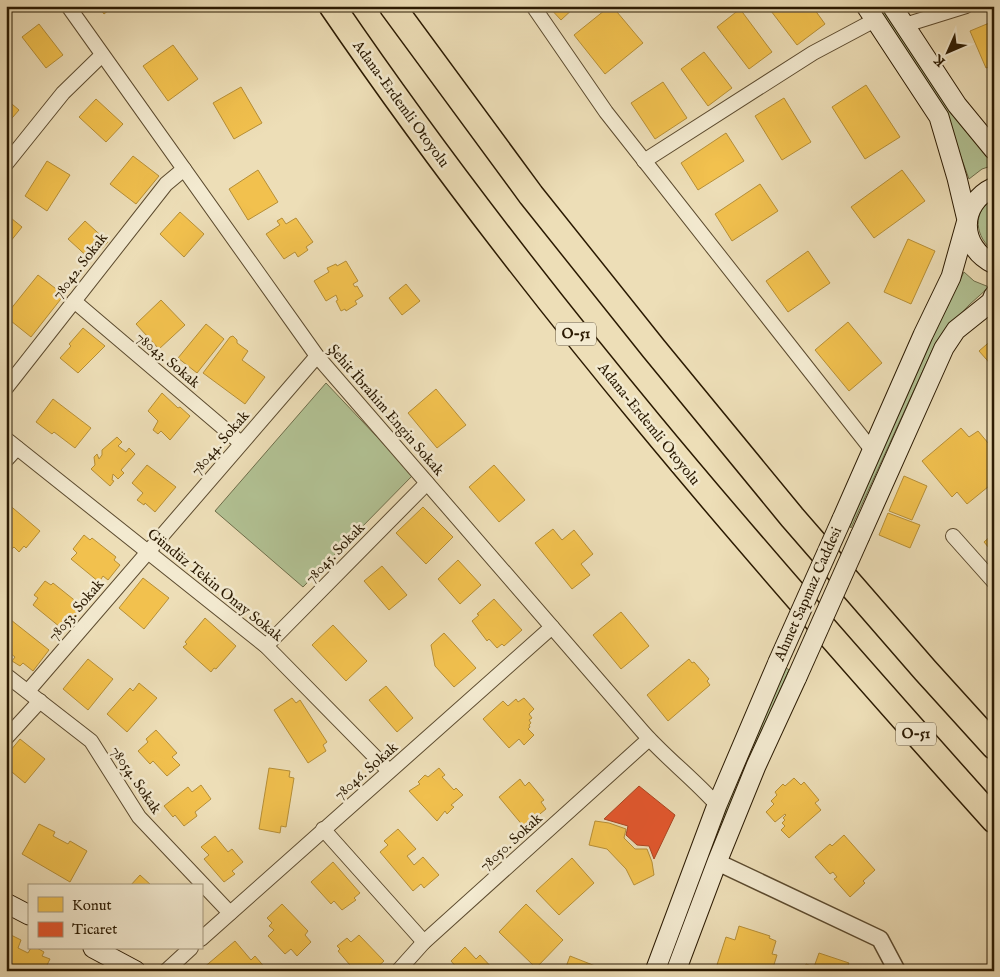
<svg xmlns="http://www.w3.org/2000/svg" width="1000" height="977" viewBox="0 0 1000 977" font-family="'IM FELL English',serif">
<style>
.green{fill:#b2c294;stroke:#6e6e4b}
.homes{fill:#f2c14e;stroke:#b68f37}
.shops{fill:#e4572e;stroke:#ac4521}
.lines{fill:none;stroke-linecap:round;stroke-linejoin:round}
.minor-casing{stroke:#5c4b2f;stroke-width:16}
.tertiary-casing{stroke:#5c4b2f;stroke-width:19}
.secondary-casing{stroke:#2b1a02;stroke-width:21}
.motorway-casing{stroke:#2b1a02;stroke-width:28}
.minor{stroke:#f3ead0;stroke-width:14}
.tertiary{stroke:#f3ead0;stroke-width:16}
.secondary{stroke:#f3ead0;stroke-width:19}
.motorway{stroke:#eddeb7;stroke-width:25}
.secondary-bridge-casing{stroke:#2b1a02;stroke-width:21;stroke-linecap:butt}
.secondary-bridge{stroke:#f3ead0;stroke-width:19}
.labels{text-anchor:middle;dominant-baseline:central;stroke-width:5;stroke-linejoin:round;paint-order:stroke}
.shield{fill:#f3ead0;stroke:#675840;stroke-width:1}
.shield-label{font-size:14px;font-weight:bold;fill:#2b1a02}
.street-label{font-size:15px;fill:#2b1a02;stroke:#f3ead0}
</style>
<rect width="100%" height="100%" fill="#eddeb7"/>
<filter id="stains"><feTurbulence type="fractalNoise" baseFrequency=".004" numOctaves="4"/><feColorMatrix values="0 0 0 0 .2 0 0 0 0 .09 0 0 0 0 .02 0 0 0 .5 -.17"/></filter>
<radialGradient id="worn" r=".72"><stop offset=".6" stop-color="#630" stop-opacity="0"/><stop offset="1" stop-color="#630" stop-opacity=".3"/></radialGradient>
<g class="green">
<path d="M875,6h7l69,107 43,47v5l-12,4 -13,10 -23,-63z"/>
<path d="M994,198v53c-19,-13 -23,-40 0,-53z"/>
<path d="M964,272l10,9 15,6 -20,18 -33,37 -85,186 -3,-4 83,-186z"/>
<path d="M326,383l87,92 -110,112 -88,-76z"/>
<path d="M785,667l4,3 -44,100 -76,201h-5l77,-203z"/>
</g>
<g class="homes">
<path d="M98,6h16l-10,8z"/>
<path d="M548,6h28l-15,14z"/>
<path d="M610,6h2l31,37 -38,31 -31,-39z"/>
<path d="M777,6h35l13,18 -28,21 -26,-34z"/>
<path d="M740,9l32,43 -23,17 -32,-42z"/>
<path d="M994,21v44l-8,3 -16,-37z"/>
<path d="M39,24l24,31 -17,13 -24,-31z"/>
<path d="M173,45l25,34 -30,22 -25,-35z"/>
<path d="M704,52l28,36 -24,18 -27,-37z"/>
<path d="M663,82l24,36 -32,21 -24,-36z"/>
<path d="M866,85l34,52 -35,22 -33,-52z"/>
<path d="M241,87l21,36 -28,16 -21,-36z"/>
<path d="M784,98l27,44 -29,18 -27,-44z"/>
<path d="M6,99l13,11 -13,15z"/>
<path d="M96,99l27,25 -17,18 -27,-25z"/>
<path d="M726,133l18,28 -46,29 -17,-27z"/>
<path d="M133,156l26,20 -23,28 -26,-20z"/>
<path d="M47,161l23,14 -23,36 -22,-15z"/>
<path d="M258,170l20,32 -30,18 -19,-31z"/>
<path d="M902,170l23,31 -51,37 -23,-31z"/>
<path d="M760,184l18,27 -46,30 -17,-27z"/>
<path d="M180,212l24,22 -20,23 -24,-23z"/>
<path d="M6,214l16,13 -16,20z"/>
<path d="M282,218l4,6 10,-6 17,24 -7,5 2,3 -10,7 -3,-5 -11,7 -18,-25 14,-9 -3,-4z"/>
<path d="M85,221l23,21 -17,18 -23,-21z"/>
<path d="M908,239l27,12 -24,53 -27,-12z"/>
<path d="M808,251l22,32 -42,29 -22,-31z"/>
<path d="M346,261l12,20 -5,3 2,3 2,-1 6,10 -8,5 2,3 -11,7 -1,-2 -4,2 -5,-10 2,-1 -2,-5 -10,6 -12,-20 15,-9 -2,-4 9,-4 1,2z"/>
<path d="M38,275l26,20 -33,42 -25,-20v-2z"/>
<path d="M406,284l14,17 -18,14 -13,-17z"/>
<path d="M161,300l24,25 -26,24 -23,-25z"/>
<path d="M848,322l34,41 -33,28 -34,-41z"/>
<path d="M206,324l18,15 -27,34 -19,-15z"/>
<path d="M83,328l22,18 -27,27 -18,-15 11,-12 -2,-2z"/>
<path d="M233,336l4,4v3l11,8 -6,9 23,17 -20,27 -42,-31 27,-36z"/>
<path d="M994,338v30l-15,-17z"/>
<path d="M436,389l30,36 -29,23 -29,-35z"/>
<path d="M162,393l16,15 2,-1 10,9 -20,24 -9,-9 -3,3 -5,-4 5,-9 -10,-10z"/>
<path d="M53,399l38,29 -16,20 -21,-16 -2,2 -16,-12z"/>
<path d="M961,428l8,9 9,-6 16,19v32l-27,22 -10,-12 -5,5 -30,-36z"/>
<path d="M117,437l5,5 -4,4 8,6 3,-4 6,6 -14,16 3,3 -6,6 -5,-5 -1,6 2,1 -4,5 -19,-17 4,-4 -1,-8 3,-3 2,5 3,-4v-5z"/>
<path d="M147,465l29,22 -21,25 -10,-9 -1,2 -7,-5 6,-7 -11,-10z"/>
<path d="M494,465l31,35 -26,22 -30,-35z"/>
<path d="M904,476l23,10 -15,34 -23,-9z"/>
<path d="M7,503l33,28 -14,17 -2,-2 -5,6 -5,-5 -8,7z"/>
<path d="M423,507l30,30 -27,27 -30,-31z"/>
<path d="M888,513l32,12 -10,23 -31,-13z"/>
<path d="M553,529l9,11 12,-10 19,24 -12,10 9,11 -18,14 -37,-46z"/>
<path d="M994,533v21l-10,-12z"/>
<path d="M84,535l6,5 2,-2 24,19 -2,3 6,5 -12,15 -5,-4 -4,6 -28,-23 6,-6 -4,-4z"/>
<path d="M458,560l23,25 -21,19 -22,-25z"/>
<path d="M382,566l25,29 -18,15 -25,-29z"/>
<path d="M143,578l26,20 -25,31 -25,-21z"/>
<path d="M45,581l6,4 2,-2 25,20 -2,2 5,5 -12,15 -4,-3 -5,5 -27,-22 5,-7 -4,-3z"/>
<path d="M494,599l28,31 -18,16 -2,-2 -5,4 -8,-9 -2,2 -15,-20 7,-6 -2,-1z"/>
<path d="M621,612l28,34 -28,23 -28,-34z"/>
<path d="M205,618l31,28 -20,23 -2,-1 -3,4 -28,-25 4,-3 -2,-2z"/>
<path d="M11,620l38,30 -16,21 -10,-8 -3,3 -8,-5 3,-4 -9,-7v-25z"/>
<path d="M333,625l34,36 -21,20 -34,-36z"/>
<path d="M444,633l32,35 -22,19 -19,-21 -4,-21z"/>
<path d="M88,659l25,20 -25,31 -25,-21z"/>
<path d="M689,659l3,4 2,-1 15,17 -2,2 3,4 -42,36 -21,-26z"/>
<path d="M139,683l18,15 -30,34 -20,-18 23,-26 3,3z"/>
<path d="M386,686l27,32 -16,14 -28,-32z"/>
<path d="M292,698l4,5 4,-3 27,42 -4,3 3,6 -18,12 -34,-53z"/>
<path d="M524,698l10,11 -5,5 3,4 -3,2 2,3 -2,2 1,2 -2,2 6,6 -10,10 -5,-6 -10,9 -26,-29 20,-18 5,5 8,-7 2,3z"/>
<path d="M156,730l21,23 -5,4 8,8 -13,11 -14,-15 -3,3 -12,-13 10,-9 -2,-3z"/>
<path d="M20,739l25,20 -20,24 -19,-16v-11z"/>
<path d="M269,768l21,3 -1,6 5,1 -8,49 -5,-1 -1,7 -21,-4z"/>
<path d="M439,768l6,7 -3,2 12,13 2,-2 7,7 -12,10 3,2 -7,7 -2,-3 -8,10 -28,-30 11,-7 -2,-2 7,-7 3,2z"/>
<path d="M794,778l7,7 3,-3 15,18 -4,3 6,7 -32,28 -8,-8 4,-4 -3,-3 3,-3 -2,-2 3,-3 -1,-1 -10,8 -9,-10 8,-8 -3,-3 6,-6 -2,-3 8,-8 2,2z"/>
<path d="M520,779l5,7 4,-4 15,18 -3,2 5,7 -22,18 -25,-30z"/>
<path d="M201,785l10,14 -16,13 2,4 -13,10 -9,-11 -2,2 -9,-11 24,-19 4,5z"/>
<path d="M595,821l14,2 17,6 -2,9 11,11h12l5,13 2,13 -20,10 -8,-16 -19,-20 -18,-4z"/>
<path d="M39,824l16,8 -2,4 15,8 2,-3 17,10 -17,31 -48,-28z"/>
<path d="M398,829l18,20 -9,7 7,9 9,-8 16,18 -15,13 -3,-4 -8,7 -33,-39 8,-7 -4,-4z"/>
<path d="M844,835l31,35 -12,11 2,2 -15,14 -16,-18 3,-2 -4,-5 -3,2 -15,-17 15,-13 2,2z"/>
<path d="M215,836l13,16 4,-3 11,13 -11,9 3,3 -11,8 -20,-23 5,-4 -8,-8z"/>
<path d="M572,858l22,25 -35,32 -23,-24z"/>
<path d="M333,862l27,31 -6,5 2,2 -14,10 -8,-9 -3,3 -20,-22z"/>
<path d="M140,875l12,11h-22z"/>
<path d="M282,904l26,27 -3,4 6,7 -14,14 -6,-7 -6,5 -17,-18 6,-6 -5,-4 3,-3 -5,-5z"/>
<path d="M526,904l37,36 -27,28 -37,-36z"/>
<path d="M739,926l31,10 -1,2 7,3 -4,13 5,1 -5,16h-57l11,-34 9,3z"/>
<path d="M9,934l12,6 -3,8 10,5 3,-5h6l7,4 -2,4 8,3 -6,12h-38v-33z"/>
<path d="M359,935l25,26 -11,10h-18l-17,-20 2,-2 -3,-3 10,-8 4,4z"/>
<path d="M235,941l16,19 4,-4 12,14 -64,1 -1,-2z"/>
<path d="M465,947l11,12 4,-4 15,16h-41l3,-3 -6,-7z"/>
<path d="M819,953l30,10 -1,2 8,3 -1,3h-51l2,-7 8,3z"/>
<path d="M570,956l38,15h-39l1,-2 -4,-2z"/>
</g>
<path class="shops" d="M639,786l36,29 -21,44 -5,-13 -12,-1 -11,-10 2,-9 -24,-7z"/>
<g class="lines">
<g class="minor-casing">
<g id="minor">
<path d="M68,6l249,350 326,376c23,26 51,47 74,73"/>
<path d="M533,6l73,106 266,338"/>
<path d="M905,25l61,-19"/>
<path d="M644,161l169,-108 62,-33"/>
<path d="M6,164l57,-71 39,-38"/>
<path d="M74,301l167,142"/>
<path d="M6,388l160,-204 18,-15"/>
<path d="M6,439l260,207 123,125"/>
<path d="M6,460l11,-12"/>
<path d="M953,536l41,46"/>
<path d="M266,646l161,-163"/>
<path d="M6,675l85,66 48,76 91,96"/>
<path d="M28,691l289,-335"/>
<path d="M6,738l34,-37"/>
<path d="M323,829l101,113"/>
<path d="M201,939l351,-312"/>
<path d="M166,971l25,-23"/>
<path d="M398,971l26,-29 225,-203"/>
</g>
</g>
<g class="tertiary-casing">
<path id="tertiary" d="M717,862l163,77 17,32"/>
</g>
<g class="secondary-casing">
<g id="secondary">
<path d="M892,6l65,99 37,45"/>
<path d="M994,187c-36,17 -35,60 0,77"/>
<path d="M842,519l81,-184 28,-58 16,-57 -10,-42 -18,-61 -73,-111"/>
<path d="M860,536l84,-188 12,-18 35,-28 3,-7"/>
<path d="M6,903l23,12"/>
<path d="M93,948l43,23"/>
<path d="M655,971l62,-166 61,-143"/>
<path d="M676,971l41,-109 39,-96 41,-89"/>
</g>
</g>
<g class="motorway-casing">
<g id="motorway">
<path d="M332,6c198,290 428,553 662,814"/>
<path d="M392,6l139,189 123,154 138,168 133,153 69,76"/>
</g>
</g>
<use href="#minor" class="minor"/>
<use href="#tertiary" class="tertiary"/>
<use href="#secondary" class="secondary"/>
<use href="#motorway" class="motorway"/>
<g class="secondary-bridge-casing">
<g id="secondary-bridge">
<path d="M778,662l64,-143"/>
<path d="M797,677l63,-141"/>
</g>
</g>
<use href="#secondary-bridge" class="secondary-bridge"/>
</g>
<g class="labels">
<g class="shield">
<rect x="556" y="322.5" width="40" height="23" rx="4"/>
<rect x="896" y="722.5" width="40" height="23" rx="4"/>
</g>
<g class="shield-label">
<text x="576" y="334">O-51</text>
<text x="916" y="734">O-51</text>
</g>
<g class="street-label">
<text transform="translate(401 104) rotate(54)">Adana-Erdemli Otoyolu</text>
<text transform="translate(80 266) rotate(-52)">78042. Sokak</text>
<text transform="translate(168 360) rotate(40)">78043. Sokak</text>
<text transform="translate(386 410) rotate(49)">Şehit İbrahim Engin Sokak</text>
<text transform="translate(649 424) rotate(51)">Adana-Erdemli Otoyolu</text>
<text transform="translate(220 443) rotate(-49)">78044. Sokak</text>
<text transform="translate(335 553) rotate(-46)">78045. Sokak</text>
<text transform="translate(215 585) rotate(39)">Gündüz Tekin Onay Sokak</text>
<text transform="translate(808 594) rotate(-66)">Ahmet Sapmaz Caddesi</text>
<text transform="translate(76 610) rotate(-49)">78053. Sokak</text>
<text transform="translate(366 771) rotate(-41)">78046. Sokak</text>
<text transform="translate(136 780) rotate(56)">78054. Sokak</text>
<text transform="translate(511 842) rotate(-42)">78050. Sokak</text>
</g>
</g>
<rect width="1000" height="977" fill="none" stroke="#eddeb7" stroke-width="25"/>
<rect x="8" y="8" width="985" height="962" fill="none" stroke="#2b1a02" stroke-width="2.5"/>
<rect x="12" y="12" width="975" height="952" fill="none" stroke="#2b1a02"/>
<rect x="28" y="884" width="175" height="65" fill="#f3ead0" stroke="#a3977e"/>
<rect x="38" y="897" width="25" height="15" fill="#f2c14e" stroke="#a3977e"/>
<text x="72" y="910" font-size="15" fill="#2b1a02">Konut</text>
<rect x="38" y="922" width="25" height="15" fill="#e4572e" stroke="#a3977e"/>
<text x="72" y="934" font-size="15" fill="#2b1a02">Ticaret</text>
<g transform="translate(948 52) rotate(225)" stroke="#f3ead0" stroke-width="4" paint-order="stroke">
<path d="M0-4L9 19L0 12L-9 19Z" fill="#2b1a02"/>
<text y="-8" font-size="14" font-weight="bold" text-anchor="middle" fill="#2b1a02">K</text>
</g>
<rect width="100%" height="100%" filter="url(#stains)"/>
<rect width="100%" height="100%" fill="url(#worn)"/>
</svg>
